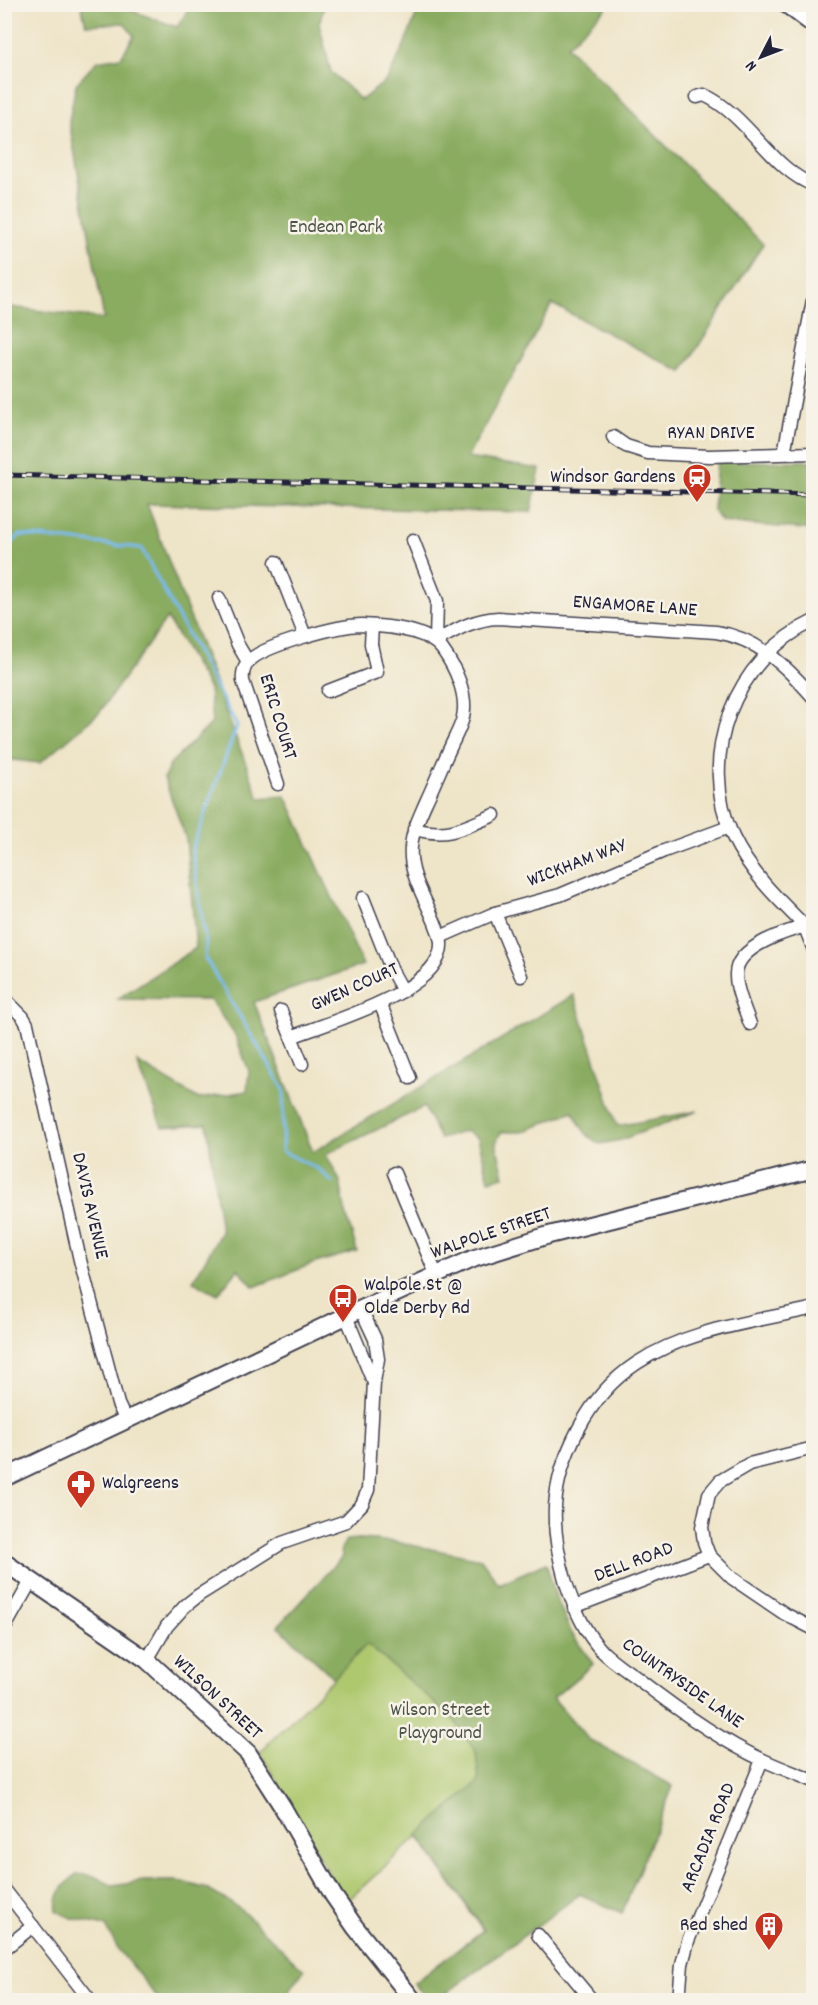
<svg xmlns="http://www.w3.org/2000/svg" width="818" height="2005" viewBox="0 0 818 2005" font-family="Dekko,sans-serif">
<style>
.green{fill:#aec86e;stroke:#687554;stroke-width:1.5}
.forest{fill:#8aac61;stroke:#56674e;stroke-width:1.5}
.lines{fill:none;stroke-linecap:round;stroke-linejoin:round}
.stream{stroke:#7cbcf1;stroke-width:3}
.street-casing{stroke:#413f50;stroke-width:15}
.secondary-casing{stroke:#413f50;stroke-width:20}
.street{stroke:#fff;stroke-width:12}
.secondary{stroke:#fff;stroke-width:16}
.rail-casing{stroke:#22223b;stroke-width:5}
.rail{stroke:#f7f3e8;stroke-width:3;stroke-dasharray:9;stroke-linecap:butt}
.labels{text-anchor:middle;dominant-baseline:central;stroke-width:5;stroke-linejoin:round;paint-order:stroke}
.park-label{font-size:20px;fill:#4c544a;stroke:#f7f3e8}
.street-label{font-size:20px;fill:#22223b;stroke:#f7f3e8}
.poi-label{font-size:20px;fill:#22223b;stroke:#f7f3e8;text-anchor:end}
</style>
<rect width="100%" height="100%" fill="#f7f3e8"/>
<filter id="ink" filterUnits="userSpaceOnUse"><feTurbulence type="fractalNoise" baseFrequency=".0167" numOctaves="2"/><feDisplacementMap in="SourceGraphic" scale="12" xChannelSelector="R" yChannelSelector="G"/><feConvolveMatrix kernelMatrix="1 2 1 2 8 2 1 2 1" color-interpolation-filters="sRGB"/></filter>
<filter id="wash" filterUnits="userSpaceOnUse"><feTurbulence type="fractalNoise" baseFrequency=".008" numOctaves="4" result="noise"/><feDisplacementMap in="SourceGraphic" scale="24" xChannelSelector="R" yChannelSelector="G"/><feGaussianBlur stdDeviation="1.35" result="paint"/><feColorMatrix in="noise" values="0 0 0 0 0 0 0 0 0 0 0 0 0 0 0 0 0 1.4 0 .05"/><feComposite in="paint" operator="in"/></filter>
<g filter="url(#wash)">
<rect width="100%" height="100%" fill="#eee4c7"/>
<path class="green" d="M359,1539l37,3 103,42 47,-21 10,35 16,36 21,30 -40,34 35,41 85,47 -51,127 -42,-19 -143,106h-9l-14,-17 69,-53 -65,-94 -73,67 -85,-151 74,-74 -56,-52z"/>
<g class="forest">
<path d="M81,5h35l61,22 14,-22h134l-6,18 12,49 30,28 26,-20 15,-30 16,-39 -1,-6h192l-42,41 196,198 -81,128 -130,-68 -85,154 73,11 -9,43 -384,-8 112,294 27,-2 77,169 -109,37 59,150 261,-157 43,131 81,-15 -77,29 -21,4c-15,-7 -20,-19 -27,-33l-50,21h-22l-5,11 8,33 -15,4 -11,-42 -12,-7 -26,8 -16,-32 -98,47 14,27 5,29 12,41 -45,13 -58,23 -16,-18 -20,25 -25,-13 28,-49 -14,-108 -45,3 -25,-65 62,37 48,-8 2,-20 -14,-36 -25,-35 -93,-1 79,-51 -10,-109 -22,-61 7,-15 41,-40 -3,-34 -42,-71 -68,95 -59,50 -35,-4v-455l6,3 93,12 -35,-198 7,-37 21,-23 24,-4 13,-21 -10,-13 -38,2z"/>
<path d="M813,461v69l-91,-8 -9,-12 4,-48z"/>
<path d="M359,1539l37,3 85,17 18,25 47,-21 10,35 16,36 21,30 -40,34 35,41 85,47 -51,127 -42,-19 -143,106h-9l-14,-17 70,-53 -66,-95 61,-54 -3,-29 -21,-31 -88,-77 -33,34 -56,-52 64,-69 -1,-8 5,-9z"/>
<path d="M76,1874l18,2 19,10 30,-5h34l28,7 33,19 66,63 -17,24 5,6h-133l-41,-51 -12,-22c-17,-6 -34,-6 -49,-16 -3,-17 8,-26 19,-37z"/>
</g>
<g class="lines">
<path class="stream" d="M4,551l16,-16 121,13 96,178 -45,123 14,95 -1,14 79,132 -2,61 38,19 13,13"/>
</g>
</g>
<g filter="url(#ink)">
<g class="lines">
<g class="street-casing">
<g id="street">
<path d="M697,97l7,-2c43,19 69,76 110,90"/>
<path d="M613,437l13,9 22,7 61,3 105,-3"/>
<path d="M784,453l30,-158"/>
<path d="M413,540l24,61 -1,40"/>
<path d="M276,562l29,74"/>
<path d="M219,598l19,47 10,17"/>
<path d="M814,621c-80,37 -118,136 -81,216 18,38 52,69 81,98"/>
<path d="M436,641c20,-11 38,-22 62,-23l218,14c42,6 71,35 98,66"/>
<path d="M328,691l49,-19 -6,-28 1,-18"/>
<path d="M278,784l-35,-103c-1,-8 1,-15 7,-21 16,-15 89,-35 112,-35 24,1 65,4 80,24 13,18 26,45 21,68 -2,10 -8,20 -12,29 -9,19 -17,39 -26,58 -6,14 -13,28 -14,43 -3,32 21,60 29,90 14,51 -114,86 -149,100"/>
<path d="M414,829c35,9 49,-1 80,-14"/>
<path d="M363,898l29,73 11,20"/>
<path d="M495,913l26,63"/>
<path d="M806,930l8,20"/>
<path d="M440,937l55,-24 65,-18 104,-44 65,-24"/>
<path d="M4,998l19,19 4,7 53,236 38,144 8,17"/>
<path d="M380,1003l30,75"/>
<path d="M281,1011l21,53"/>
<path d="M750,1024c-5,-15 -14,-33 -14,-49 -1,-29 53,-45 76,-50"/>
<path d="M394,1173l42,101"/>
<path d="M814,1308c-59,14 -126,21 -177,55 -26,17 -45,40 -59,67 -28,54 -29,95 -12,153 8,24 18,49 36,68 10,10 24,19 36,28 36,28 83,62 125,81 17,8 34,14 51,21"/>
<path d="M346,1316l26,63"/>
<path d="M814,1448l-65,16 -29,17 -11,13 -7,33 2,15 5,13 23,23 53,36 29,15"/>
<path d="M574,1607l135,-52"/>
<path d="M4,1629l27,-48"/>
<path d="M147,1660l20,-34 18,-20 14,-11 83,-52 64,-22 16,-17 6,-14 6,-108 4,-23 -3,-20 -14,-30"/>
<path d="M4,1889l86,111"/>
<path d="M538,1935l54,65"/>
<path d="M4,1949l29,-23"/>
<path d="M679,2000l3,-36 6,-23 74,-181"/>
</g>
</g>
<g class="secondary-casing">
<g id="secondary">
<path d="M786,4l28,21"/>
<path d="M4,1478l342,-162 126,-57 77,-24 265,-66"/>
<path d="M4,1562l143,98 101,93 34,53 51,89 22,32 58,73"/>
</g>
</g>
<use href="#street" class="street"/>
<use href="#secondary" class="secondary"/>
<g class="rail-casing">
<path id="rail" d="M4,475l810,20"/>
</g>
<use href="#rail" class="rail"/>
</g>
</g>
<defs>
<g id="station-pin" transform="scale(1.5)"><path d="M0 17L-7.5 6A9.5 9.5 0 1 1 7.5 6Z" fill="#c8321e" stroke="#f7f3e8"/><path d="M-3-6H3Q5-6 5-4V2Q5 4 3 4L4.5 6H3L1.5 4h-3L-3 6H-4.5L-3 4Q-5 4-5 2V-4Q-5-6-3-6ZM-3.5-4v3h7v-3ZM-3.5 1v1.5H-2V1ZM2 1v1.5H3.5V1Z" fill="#fff"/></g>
<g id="bus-pin" transform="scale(1.5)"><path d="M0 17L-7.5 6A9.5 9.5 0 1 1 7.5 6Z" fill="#c8321e" stroke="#f7f3e8"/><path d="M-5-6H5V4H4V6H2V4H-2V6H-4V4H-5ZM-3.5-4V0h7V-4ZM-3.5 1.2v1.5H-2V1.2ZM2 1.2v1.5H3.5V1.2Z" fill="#fff"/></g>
<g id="pharmacy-pin" transform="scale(1.5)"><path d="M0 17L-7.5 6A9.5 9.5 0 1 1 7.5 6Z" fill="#c8321e" stroke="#f7f3e8"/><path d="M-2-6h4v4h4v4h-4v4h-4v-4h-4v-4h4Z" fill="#fff"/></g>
<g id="building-pin" transform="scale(1.5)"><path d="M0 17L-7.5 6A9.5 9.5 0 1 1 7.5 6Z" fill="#c8321e" stroke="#f7f3e8"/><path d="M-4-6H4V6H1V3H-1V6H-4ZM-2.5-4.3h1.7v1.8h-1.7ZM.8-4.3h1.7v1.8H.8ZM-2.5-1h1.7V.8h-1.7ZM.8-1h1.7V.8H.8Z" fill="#fff"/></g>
</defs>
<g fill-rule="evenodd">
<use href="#station-pin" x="697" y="478"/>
<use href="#bus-pin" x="343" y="1298"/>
<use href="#pharmacy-pin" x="81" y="1484"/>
<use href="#building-pin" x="769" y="1926"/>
</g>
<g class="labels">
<g class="park-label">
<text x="336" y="228">Endean Park</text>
<text x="440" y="1711">Wilson Street<tspan x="440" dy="23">Playground</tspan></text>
</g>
<g class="street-label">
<text x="711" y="434">RYAN DRIVE</text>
<text transform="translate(635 607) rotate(4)">ENGAMORE LANE</text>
<text transform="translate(277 717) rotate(73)">ERIC COURT</text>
<text transform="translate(577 864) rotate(-21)">WICKHAM WAY</text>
<text transform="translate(355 988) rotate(-24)">GWEN COURT</text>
<text transform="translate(89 1206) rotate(77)">DAVIS AVENUE</text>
<text transform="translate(491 1234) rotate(-19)">WALPOLE STREET</text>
<text transform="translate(634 1563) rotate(-21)">DELL ROAD</text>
<text transform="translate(682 1684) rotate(35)">COUNTRYSIDE LANE</text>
<text transform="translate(217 1698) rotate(43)">WILSON STREET</text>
<text transform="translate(709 1838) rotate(-68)">ARCADIA ROAD</text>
</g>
<g class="poi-label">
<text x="676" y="478">Windsor Gardens</text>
<text x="364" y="1286" text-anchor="start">Walpole St @<tspan x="364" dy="23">Olde Derby Rd</tspan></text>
<text x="102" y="1484" text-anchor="start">Walgreens</text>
<text x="748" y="1926">Red shed</text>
</g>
</g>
<rect width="818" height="2005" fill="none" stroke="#f7f3e8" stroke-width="24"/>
<g transform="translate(761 57) rotate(228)" stroke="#f7f3e8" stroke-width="4.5" paint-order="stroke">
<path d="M0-4.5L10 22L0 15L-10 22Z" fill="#22223b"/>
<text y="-9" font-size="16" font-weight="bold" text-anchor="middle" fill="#22223b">N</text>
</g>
</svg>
